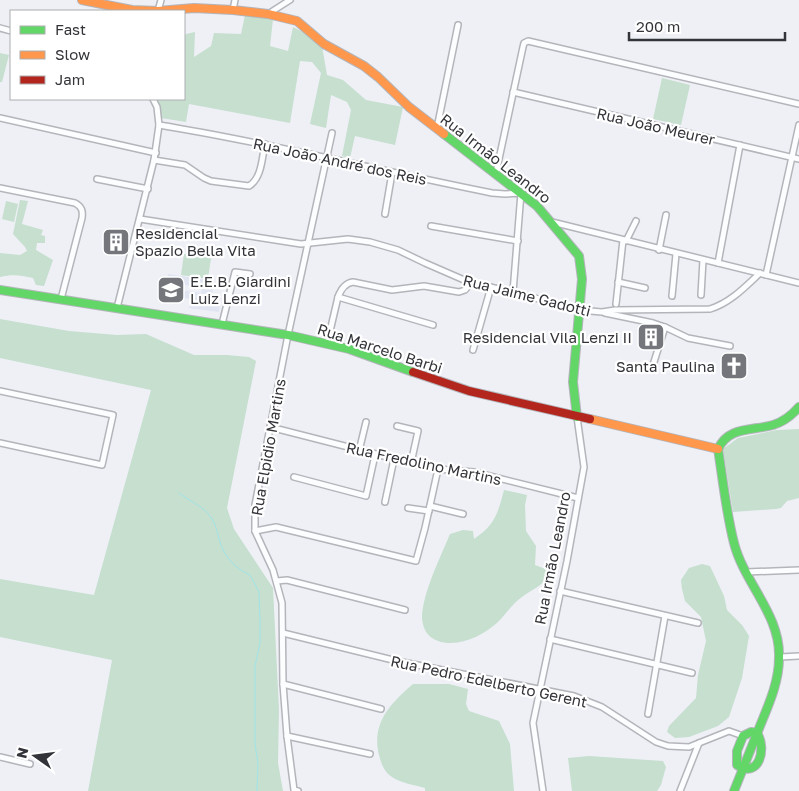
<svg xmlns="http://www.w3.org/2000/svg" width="799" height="791" viewBox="0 0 799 791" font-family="'Golos Text',sans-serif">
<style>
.built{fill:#e1e5f2}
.green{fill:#c6dfcf}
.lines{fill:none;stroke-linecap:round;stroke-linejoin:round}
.stream{stroke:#a0e4e8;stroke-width:1}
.street-casing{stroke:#b3b5ba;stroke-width:8}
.fast-casing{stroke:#b3b5ba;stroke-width:10}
.slow-casing{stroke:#b3b5ba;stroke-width:10}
.jam-casing{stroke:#b3b5ba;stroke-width:10}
.street{stroke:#fcfdfe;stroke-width:5}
.fast{stroke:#63d668;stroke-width:8}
.slow{stroke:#ff974d;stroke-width:8}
.jam{stroke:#b3261e;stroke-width:8}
.labels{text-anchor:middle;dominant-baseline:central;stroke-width:4.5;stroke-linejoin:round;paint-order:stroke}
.street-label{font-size:15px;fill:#333439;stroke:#fff}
.poi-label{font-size:15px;fill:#333439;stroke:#fff;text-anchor:start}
</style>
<rect width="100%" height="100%" fill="#eef0f6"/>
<path class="built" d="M168,274l46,7 -3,20h1v4l8,1 -1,6 -30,-4 1,-6 6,1v-3l-36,-6 1,-7 40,6 2,-10 -3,-1 -1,5 -33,-5z"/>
<g class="green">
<path d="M245,15l28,4 -3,27 18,5 5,-24 14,7 15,12 5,29 16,5 23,20 37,7 -8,38 -40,-9 -5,22 -8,-2 9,-46 -4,-8 -16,-7 -5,33 -16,-4 11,-51 -9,-11 -12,-1 -10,62 -101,-19 -3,18 -25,-4 -4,-19h27v-62l2,-3 9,-2 -1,25 17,-11 3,-13 27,1z"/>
<path d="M0,53l9,2 -7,27h-2z"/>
<path d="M662,78l28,7 -9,40 -28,-6z"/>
<path d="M20,200l8,1 -6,23 21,6 -2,5 4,1v7h-8l-1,7 17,10 -9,26 -8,-1 -3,-7c-12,-3 -21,-4 -33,-1v-24l20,2 7,-4 -2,-4 -12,-13z"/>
<path d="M6,201l12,3 -4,18 -12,-3z"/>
<path d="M184,254l27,4 -3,21 -27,-4z"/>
<path d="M0,319l69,12 48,4 29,-1 48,21h33l22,2 7,4 -29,147 7,21 39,59 6,122 -1,53 5,28h-195l24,-131 -112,-23v-58l94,16 57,-205 -151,-32z"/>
<path d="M799,429v69l-12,3 -6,7 -5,1 -43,3 -10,-63 15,-11 39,-8z"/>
<path d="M504,490l23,5 -2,10 1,26 10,15 -1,19 13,5 -1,9c-8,8 -17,12 -25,18 -10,7 -16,17 -24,25 -15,14 -40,26 -60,19 -11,-4 -15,-12 -16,-23 0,-24 19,-62 28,-84l13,-4 10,1 1,8c21,-14 24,-26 30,-49z"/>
<path d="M702,564l8,2 14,30 3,14 15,15 7,11 -7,42 -13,39 -11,9 -29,11 -14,1 -8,-6 2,-6 27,-28 2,-23 8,-34 -5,-24 -16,-16 -3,-12 -1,-9 8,-12z"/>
<path d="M413,684h36l19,5 -2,15 3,7 30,10 11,23 4,47h-89v-3c-10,-3 -25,-5 -33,-11 -8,-5 -11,-14 -13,-22 -8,-32 12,-52 34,-71z"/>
<path d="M589,756l74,5 3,6 -5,18 -4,6h-85l-4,-33z"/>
</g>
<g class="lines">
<path class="stream" d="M179,493c9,7 25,14 31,23 6,8 7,16 10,26 5,16 15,26 30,33l9,17 1,28v23l-5,23v78l3,20 -1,27"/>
<g class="street-casing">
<g id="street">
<path d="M233,10l2,-10"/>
<path d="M158,11l3,-11"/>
<path d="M268,14l22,-14"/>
<path d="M0,28l11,3"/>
<path d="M513,92l286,67"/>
<path d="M0,118l156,35"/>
<path d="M159,125c112,18 222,46 333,68l13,1 16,-1 -8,99"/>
<path d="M437,128l21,-103"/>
<path d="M154,160l31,5 19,13 7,3 38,5c13,-8 13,-29 16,-42"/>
<path d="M496,173l27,-126 1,-4 4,-2 271,63"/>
<path d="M97,179l51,10"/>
<path d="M0,188l75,15c7,4 8,8 7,15l-21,81"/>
<path d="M385,214l7,-41"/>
<path d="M140,219l161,25 47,-5 22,3 28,8 27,13 46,20 42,9 66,18 23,2 13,-2 95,-1c20,-6 35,-22 50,-36"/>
<path d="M552,222l247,61"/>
<path d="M431,226l87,15"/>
<path d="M626,241l10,-20"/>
<path d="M659,250l7,-35"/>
<path d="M718,263l22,-118"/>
<path d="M766,275l33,-150"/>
<path d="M618,282l27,6"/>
<path d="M701,295l2,-35"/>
<path d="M672,296l4,-42"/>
<path d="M338,297l95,28"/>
<path d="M616,304l7,-64"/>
<path d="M117,308l37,-148 5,-35 -2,-18 -4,-8"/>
<path d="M605,313l48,10 12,4 23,11 42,8"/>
<path d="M222,324l13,-52 15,2"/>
<path d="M327,344l11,-47c3,-8 7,-14 15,-15l39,8 32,-4 35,6 6,-2 6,-7"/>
<path d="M473,350l18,-63"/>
<path d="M653,365l12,-38"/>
<path d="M0,391l113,24 -11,50 -102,-22"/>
<path d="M397,426l21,5 -7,32"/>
<path d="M270,427l141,36 27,6 36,3 104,26"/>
<path d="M359,451l7,-29"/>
<path d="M294,477l72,19 9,-41"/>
<path d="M385,502l9,-43"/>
<path d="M430,506l33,8"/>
<path d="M408,508l21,3"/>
<path d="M255,531l21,-4 140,34 9,-33 13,-59"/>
<path d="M746,572l53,-2"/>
<path d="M277,581l10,-1 118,30"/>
<path d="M560,591l138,32"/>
<path d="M283,633l114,28 177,35 28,11 54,35 12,4 21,1 40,-16 14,5"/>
<path d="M550,639l142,34"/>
<path d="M780,657l19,-1"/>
<path d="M283,684l98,25"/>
<path d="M648,714l17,-98"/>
<path d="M287,736l83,18"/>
<path d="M0,757l30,7"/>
<path d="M298,791l-4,-1 -7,-54 -4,-52 -1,-81 -9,-33 -18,-39v-26l33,-170 44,-202"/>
<path d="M543,791l-10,-68 34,-162 17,-94 -7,-50"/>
<path d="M680,791l19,-48"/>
</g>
</g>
<g class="fast-casing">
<g id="fast">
<path d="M444,134l93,72 42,50 3,23 -9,103 4,35"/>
<path d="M0,290l288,45 61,14 64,23"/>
<path d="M718,449c5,31 8,63 16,94 10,40 47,72 45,115 0,26 -12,50 -21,73 -8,20 -16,40 -24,60"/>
<path d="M718,449c11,-23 34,-18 55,-24 10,-3 19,-10 26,-18"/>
<path d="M751,732l6,1c10,16 2,46 -20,32v-14l6,-15z"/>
</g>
</g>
<g class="slow-casing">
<g id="slow">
<path d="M82,0l50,10 26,1 36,-3 39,2 35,4 29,7 27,23 40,22 14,11 31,30 35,27"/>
<path d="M590,419l128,30"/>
</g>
</g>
<g class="jam-casing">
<path id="jam" d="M413,372l56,19 121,28"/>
</g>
<use href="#street" class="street"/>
<use href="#fast" class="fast"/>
<use href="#slow" class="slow"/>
<use href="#jam" class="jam"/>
</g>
<defs>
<g id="building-square" transform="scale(1.4375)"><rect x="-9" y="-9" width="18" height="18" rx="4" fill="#74767b" stroke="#fff"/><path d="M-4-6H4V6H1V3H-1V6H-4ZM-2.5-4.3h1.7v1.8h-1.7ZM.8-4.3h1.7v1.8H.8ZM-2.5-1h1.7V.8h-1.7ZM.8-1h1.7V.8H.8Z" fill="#fff"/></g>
<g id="school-square" transform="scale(1.4375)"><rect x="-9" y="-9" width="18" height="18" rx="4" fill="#74767b" stroke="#fff"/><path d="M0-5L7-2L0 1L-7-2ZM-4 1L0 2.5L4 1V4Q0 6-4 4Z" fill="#fff"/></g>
<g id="church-square" transform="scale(1.4375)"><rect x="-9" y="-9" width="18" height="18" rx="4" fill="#74767b" stroke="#fff"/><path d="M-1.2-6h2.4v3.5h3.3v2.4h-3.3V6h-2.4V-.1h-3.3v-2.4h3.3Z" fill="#fff"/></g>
</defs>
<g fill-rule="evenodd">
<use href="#building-square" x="116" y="242"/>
<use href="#school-square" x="171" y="290"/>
<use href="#building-square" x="651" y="337"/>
<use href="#church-square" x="734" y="366"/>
</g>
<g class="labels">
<g class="street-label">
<text transform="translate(656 126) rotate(13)">Rua João Meurer</text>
<text transform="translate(496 158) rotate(38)">Rua Irmão Leandro</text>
<text transform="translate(340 161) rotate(12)">Rua João André dos Reis</text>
<text transform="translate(527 295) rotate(14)">Rua Jaime Gadotti</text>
<text transform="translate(380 348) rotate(18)">Rua Marcelo Barbi</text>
<text transform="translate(268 447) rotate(-80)">Rua Elpidio Martins</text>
<text transform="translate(424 463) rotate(12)">Rua Fredolino Martins</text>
<text transform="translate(552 558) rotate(-79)">Rua Irmão Leandro</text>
<text transform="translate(489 681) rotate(12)">Rua Pedro Edelberto Gerent</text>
</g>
<g class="poi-label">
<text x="135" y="233">Residencial<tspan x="135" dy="17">Spazio Bella Vita</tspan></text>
<text x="190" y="281">E.E.B. Giardini<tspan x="190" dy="17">Luiz Lenzi</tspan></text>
<text x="632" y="337" text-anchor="end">Residencial Vila Lenzi II</text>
<text x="715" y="366" text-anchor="end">Santa Paulina</text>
</g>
</g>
<rect x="10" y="10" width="175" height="90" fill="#ffffff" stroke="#adaeb0"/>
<rect x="20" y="26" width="25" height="8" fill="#63d668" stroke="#adaeb0"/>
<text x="55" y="35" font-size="15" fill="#333439">Fast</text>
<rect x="20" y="51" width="25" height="8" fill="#ff974d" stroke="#adaeb0"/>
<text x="55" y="60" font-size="15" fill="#333439">Slow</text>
<rect x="20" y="76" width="25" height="8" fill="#b3261e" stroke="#adaeb0"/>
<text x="55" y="85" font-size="15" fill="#333439">Jam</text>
<g transform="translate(35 756) rotate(284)" stroke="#ffffff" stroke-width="4" paint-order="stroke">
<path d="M0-4L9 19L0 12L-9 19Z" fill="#333439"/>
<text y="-8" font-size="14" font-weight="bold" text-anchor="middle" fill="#333439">N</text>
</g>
<path d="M629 32v8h156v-8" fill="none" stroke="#333439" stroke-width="2.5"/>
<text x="636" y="32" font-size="15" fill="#333439" stroke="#ffffff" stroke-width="4" paint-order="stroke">200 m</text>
</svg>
